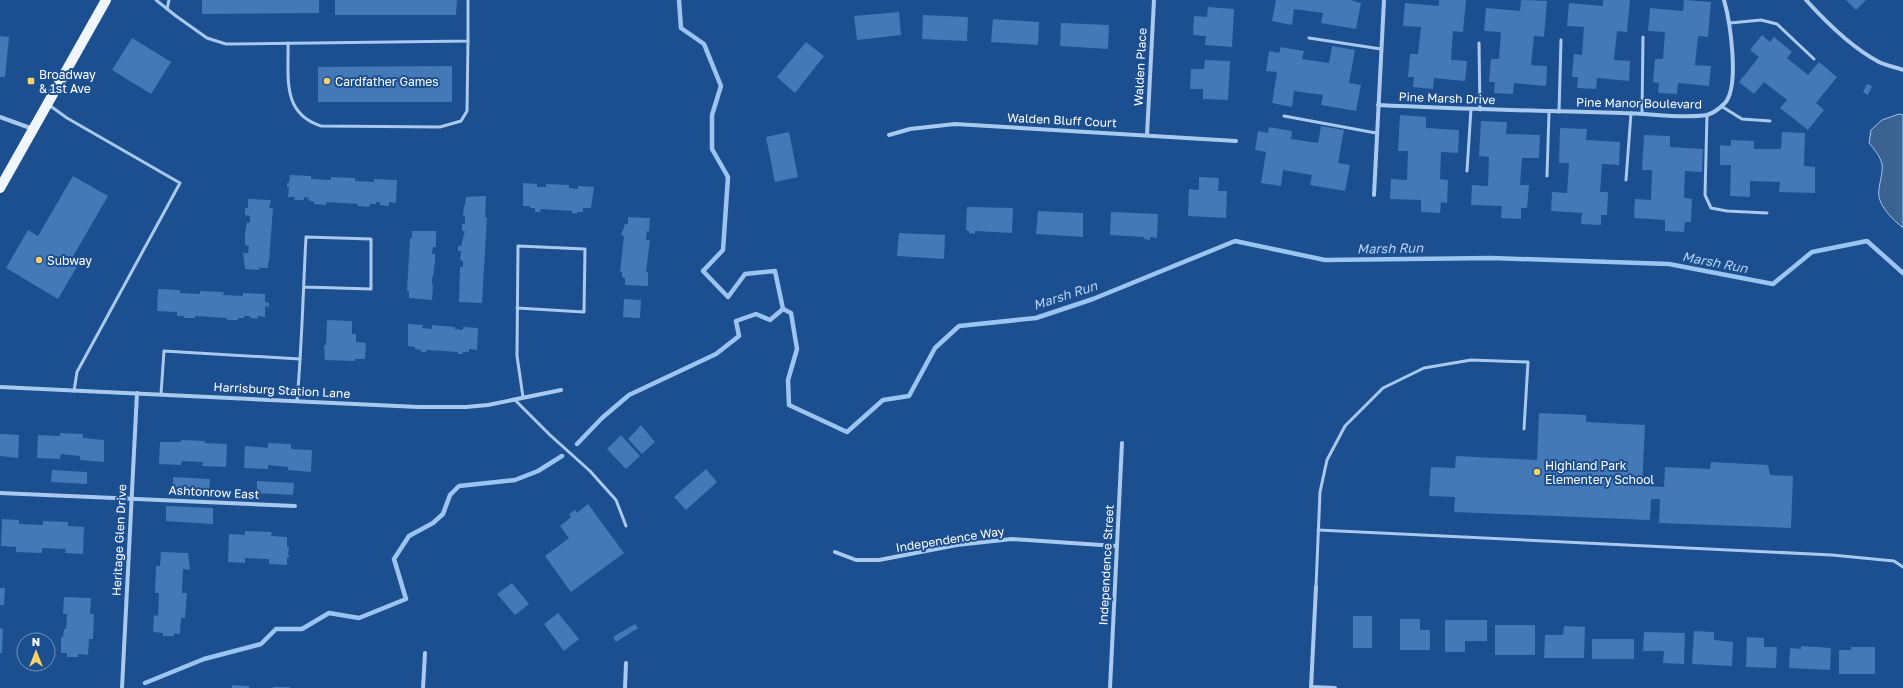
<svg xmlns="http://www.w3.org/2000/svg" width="1903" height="688" viewBox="0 0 1903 688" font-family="'Golos Text',sans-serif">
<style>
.water{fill:#3c6290;stroke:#9cc4f0}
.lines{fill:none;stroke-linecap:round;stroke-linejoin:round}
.stream{stroke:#9cc4f0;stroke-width:4.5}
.building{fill:#4478b7}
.service{stroke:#a9c9ee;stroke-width:3}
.minor{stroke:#a9c9ee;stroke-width:4}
.primary{stroke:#f0f6ff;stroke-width:10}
.poi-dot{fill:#ffd166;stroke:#1b4f8f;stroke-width:1.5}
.labels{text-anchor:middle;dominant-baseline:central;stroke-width:4;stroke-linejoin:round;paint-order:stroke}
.street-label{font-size:12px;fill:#fff;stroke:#1b4f8f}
.poi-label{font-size:12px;fill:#fff;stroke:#1b4f8f;text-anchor:start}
.water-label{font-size:13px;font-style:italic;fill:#b5d3f5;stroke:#1b4f8f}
</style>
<rect width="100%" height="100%" fill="#1b4f8f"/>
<path class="water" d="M1899,114l4,1v113c-10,-9 -27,-23 -24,-39 1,-8 4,-17 3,-25 -2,-8 -8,-15 -13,-21l2,-13 11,-10z"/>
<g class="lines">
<g class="stream">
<path d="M679,0l2,28 23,16 17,42 -9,29v34l16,28 -5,73 -20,21 25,26 17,-23 30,-3 8,38 8,4 6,36 -9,31 1,25 58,27 36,-32 26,-4 26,-48 24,-22 77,-8 57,-19 142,-58 90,19 167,-2 177,6 104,20 39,-32 55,-11 36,32"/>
<path d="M577,444l25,-26 27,-23 87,-41 23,-18 -3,-15 20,-7 14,6 13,-11"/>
<path d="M145,683l59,-24 57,-15 15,-15h26l27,-16 30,5 47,-19 -12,-40 15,-23 24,-13 10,-9 7,-19 9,-9 56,-6 23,-9 24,-15"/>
</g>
</g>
<g class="building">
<path d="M202,0h117v13l-117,1z"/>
<path d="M335,0h122l-1,15h-121z"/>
<path d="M1276,0h74l11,3 -5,26 -35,-6 2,-10 -29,-4 -2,16 -20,-4z"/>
<path d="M1439,0h27l-3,32 -10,-1 -2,29 16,1 -2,20 -31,-3 -1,11 -20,-2 1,-10h-6l2,-23h8l3,-27 -18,-1 2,-23 34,3z"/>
<path d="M1521,0l26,1 -3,36 -10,-1 -3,29 16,1 -1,20 -32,-3 -1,11 -19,-1 1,-11h-6l2,-23h8l2,-27 -17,-1 2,-23 34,3z"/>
<path d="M1603,0h27l-3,32 -10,-1 -3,29 16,1 -1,20 -32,-3 -1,11 -19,-1 1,-11h-6l2,-23 8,1 2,-28 -17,-1 2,-23 34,3z"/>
<path d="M1684,0l27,2 -3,35 -10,-1 -3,29 16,1 -2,20 -31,-3 -1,11 -19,-1 1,-10 -6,-1 2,-23h8l2,-27 -17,-1 2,-23 33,3z"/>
<path d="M1846,0h20l-10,10z"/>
<path d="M1208,7l26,2 -2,38 -27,-2 1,-9 -13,-1 1,-19 13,1z"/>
<path d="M899,12l2,23 -44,5 -3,-24z"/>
<path d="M923,15l45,2 -1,24 -45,-2z"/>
<path d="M993,19l46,3 -1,23 -47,-3z"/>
<path d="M1061,23l48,2 -1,24 -48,-3z"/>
<path d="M1762,35l8,7 4,-5 18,15 -5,6 21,17 11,-13 18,15 -21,26 8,7 -16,20 -28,-22 7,-8 -23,-18 -10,12 -15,-12 20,-25 -9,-7z"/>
<path d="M0,36l9,1 -4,40h-5z"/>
<path d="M132,38l39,24 -20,32 -39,-24z"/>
<path d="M806,42l18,14 -29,37 -18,-16z"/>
<path d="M1332,46l23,4 -6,33 12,2 -5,26 -35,-6 2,-10 -29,-4 -2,16 -20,-4 5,-31 -11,-1 3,-20 10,2 2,-6 23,4 -2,8 27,4z"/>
<path d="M1205,60l25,1 -2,39 -25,-1v-10h-13l1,-20h13z"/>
<path d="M452,66v36h-134v-35z"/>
<path d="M1867,84l5,2 -4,9 -5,-3z"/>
<path d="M1400,115l26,2v11l33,2 -1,23 -17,-1 -1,27 8,1 -1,23 -6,-1 -1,11 -19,-1v-12l-31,-1 1,-20 16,1 1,-29h-10z"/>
<path d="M1481,121l26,1 -1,12 34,1 -1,23h-17l-2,27h9l-2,23h-6v11l-20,-1 1,-12 -31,-1 1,-20 16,1 1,-29 -10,-1z"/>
<path d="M1321,126l23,4 -6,33 12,2 -5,26 -35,-6 2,-10 -29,-5 -2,16 -20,-3 5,-31 -11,-2 3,-19 10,2 1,-6 23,4 -1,8 27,4z"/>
<path d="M1560,128l27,1 -1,11 34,2 -1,23 -17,-1 -2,28h8l-1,23h-6v10l-20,-1 1,-11 -31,-2 1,-19 15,1 2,-30h-10z"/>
<path d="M789,132l9,45 -23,5 -9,-45z"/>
<path d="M1782,132l23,1 -1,33 11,1v26l-36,-1 1,-10 -30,-1v16l-20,-1 1,-31h-11v-20l11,1v-6l23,1v8h27z"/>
<path d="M1644,135l26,1v11l33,2 -1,23 -17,-1 -1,27 8,1 -1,23h-6l-1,10 -19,-1v-11l-31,-2 1,-19 16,1 1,-30h-10z"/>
<path d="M290,175l21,1v3l20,1v-3l24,1v3l19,1v-3l23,1 -1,23 -7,-1v4l-9,-1v-3h-4v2h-6l-1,3 -11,-1v-2l-32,-2v3l-12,-1v-2l-6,-2 1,-2 -5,-1v3h-10l1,-3h-7l1,-10h-2v-4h2z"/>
<path d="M73,176l35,20 -36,62 7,5 -21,36 -52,-31 22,-38 10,6z"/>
<path d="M1199,177l20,1 -1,13h9l-1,27 -38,-2 1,-27 10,1z"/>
<path d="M523,183l14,1v3h9v-3l23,1v3l9,1v-3l16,1 -3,21h-8v4h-6v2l-5,-1v-2l-31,-2 -1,3h-5v-4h-5v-2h-7z"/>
<path d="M486,196l-1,21h2l-5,86 -23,-1 1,-35h3v-6l-3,-1 1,-9h-3v-5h3l4,-15h-3v-7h3v-8h-2l1,-11 1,1 1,-9z"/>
<path d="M248,199l23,1 -2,8h4l-4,54h-1v6h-9v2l-14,-1 -2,-16h5l1,-7 -4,-1v-12l2,-11 3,1v-7l-5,-1v-7h3z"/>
<path d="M967,207l46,1 -1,25 -37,-2v3l-6,-1v-2l-3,-1z"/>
<path d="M1038,211l45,2v24l-47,-3z"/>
<path d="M1111,212l47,2 -1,24 -7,-1v3l-6,-1v-2l-34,-2z"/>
<path d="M628,217l22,1 -1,14 -2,-1 -1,9h4l-4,32h2v14l-23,-1v-7l-3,-1v-5h-2l4,-36 -3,-1 4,-11h3z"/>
<path d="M412,231h24v16h-3l-1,7h3v7l-2,16h-1v8h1l-1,15 -23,-2v-7h-2l3,-53h2z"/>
<path d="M899,233l46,2 -1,24 -47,-3z"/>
<path d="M158,289l22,1v3l20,1v-3l24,1 -1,3 20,1v-3l22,1v8l4,1v4l-4,-1v11l-7,-1 -1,3 -7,-1v-2h-6v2h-6v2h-11v-2l-32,-2v2h-12l2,-2h-8v-4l-20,-1z"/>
<path d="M624,299l17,1 -1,18 -17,-1z"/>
<path d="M327,320l25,1v13h4v8l10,1 -1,16h-10v2l-30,-1 -1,-15h2z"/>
<path d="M408,324l15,1 -1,3 10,1v-4l23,2v2l8,1v-3l15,1 -1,22 -8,-1v3h-6v2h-5v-2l-32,-2v2h-5v-2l-6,-1v-2l-7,-1z"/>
<path d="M1539,413l47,2v7l59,3 -3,61 22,1 1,-20 45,2 1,-7 57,3 2,10 23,1 -2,52 -132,-5 1,-24h-9l-1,21 -196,-8 1,-15 -26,-1 2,-29 24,1 1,-12 81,4z"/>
<path d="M641,425l14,17 -13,12 -14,-15z"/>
<path d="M60,433l23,1v4l21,2v22l-24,-2v-4l-19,-2 -1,5 -23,-1 1,-23 22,1z"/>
<path d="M0,434l19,1 -1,23 -18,-2z"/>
<path d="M621,435l19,21 -14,13 -19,-20z"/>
<path d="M181,440l24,1v2l22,1 -1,23 -24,-1 1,-4 -21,-1 -1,4 -22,-1 1,-22h21z"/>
<path d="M268,443l23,1v5l21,1 -1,22 -23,-2v-3l-20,-2v4l-24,-1 1,-22 23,2z"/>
<path d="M706,469l11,13 -31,28 -12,-13z"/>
<path d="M52,470l35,2v12l-36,-2z"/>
<path d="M173,477l37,2 -1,12 -36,-2z"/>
<path d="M257,481l37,2 -1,12 -36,-2z"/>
<path d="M588,504l36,49 -53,39 -26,-36 24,-18 -9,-12 11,-9 -2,-3 6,-4 2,3z"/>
<path d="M166,506l47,2v16l-47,-3z"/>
<path d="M2,519l17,1v4l24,1v-4l25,1v4l16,1 -1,27 -18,-1 1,-4 -24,-1v5l-26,-1v-5l-15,-1z"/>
<path d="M245,531l27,1 -1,4 16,1v10h2l-1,8h2l-3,3v7l-18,-1v-5l-24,-1v5l-17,-1 1,-28 16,1z"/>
<path d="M161,552l27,1 2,17 -7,-1 -1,24h5l-2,25h-4l-1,16 -6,-1v3h-11v-3l-10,-1 1,-17 4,1 1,-23h-4l1,-27h4z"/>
<path d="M512,583l17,21 -14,11 -18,-21z"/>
<path d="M0,588h5l-1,17h-4z"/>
<path d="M64,597l27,1 -1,16h4l-1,25h-4l-1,16 -10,-1v3h-11v-4h-6v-16h2l1,-8h2l1,-15h-4z"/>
<path d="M558,613l21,26 -15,12 -20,-27z"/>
<rect x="1353" y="616" width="19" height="32"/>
<path d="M1400,619h20v11h10v20h-30z"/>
<path d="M1445,620h42v21h-22v11h-20z"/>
<path d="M635,624l3,4 -22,14 -3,-5z"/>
<rect x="1495" y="625" width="40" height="30"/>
<path d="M1564,626l21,1 -1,31h-40l1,-23h18z"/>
<path d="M0,628l3,1 -1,24h-2z"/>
<path d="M1694,631l20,1v8l19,2 -1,24 -40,-2z"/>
<path d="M1644,632l41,1 -1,31 -21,-1 1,-12h-21z"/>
<path d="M1747,637l17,1v9h13l-1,21 -30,-1z"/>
<rect x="1592" y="639" width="42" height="20"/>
<path d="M1801,646l30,2 -1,22 -41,-2 1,-20 11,1z"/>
<path d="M1851,647h24v27h-36v-24h12z"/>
<path d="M232,685l17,1v2h-17z"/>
<rect x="273" y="687" width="17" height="1"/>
</g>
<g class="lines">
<g class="service">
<path d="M156,0l20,16 31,22 19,6 242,-3v-41"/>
<path d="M167,9l2,-9"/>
<path d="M1730,23l31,-3 16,4 37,35"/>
<path d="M1309,38l72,11"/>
<path d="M288,43c1,34 -7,70 33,83l119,1 21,-6 6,-10 1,-70"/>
<path d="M1479,43l1,67"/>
<path d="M49,105l18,13 113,65 -103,189 -3,19"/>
<path d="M1721,106l21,13 28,2"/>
<path d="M1559,112l2,-72"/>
<path d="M1642,113l1,-76"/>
<path d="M1707,115l-2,80 6,13 16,3 40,2"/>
<path d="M1284,116l92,17"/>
<path d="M1467,171l4,-62"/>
<path d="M1547,176l2,-64"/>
<path d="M1626,180l5,-67"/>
<path d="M517,308l67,4 1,-63 -67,-3 -1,110 6,41"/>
<path d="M161,394l3,-43 136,8"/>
<path d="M514,399l36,36 40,36 26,29 10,26"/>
<path d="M297,401c5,-55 6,-110 9,-164l65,2v50l-67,-2"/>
<path d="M1318,530l514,25 62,6 9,6"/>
<path d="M1316,587l4,-95 7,-32 18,-34 38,-38 41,-20 47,-8 57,2 -4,67"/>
</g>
<g class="minor">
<path d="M1806,0c19,21 48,49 73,62 8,4 16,5 24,8"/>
<path d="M1378,105c81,4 163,6 245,8 26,0 59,6 84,2 7,-2 13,-7 18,-12 15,-17 5,-82 -1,-103"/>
<path d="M0,117l33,12"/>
<path d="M889,135l21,-6 45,-5 281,17"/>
<path d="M1147,135l7,-135"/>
<path d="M1374,195l10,-195"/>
<path d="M0,387l418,20h48l22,-2 73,-15"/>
<path d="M0,493l295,13"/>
<path d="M835,552l21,8h23l78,-15 55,-6 104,7"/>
<path d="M1311,687l24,1"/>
<path d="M122,688l15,-295"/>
<path d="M423,688l2,-35"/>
<path d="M625,688l1,-25"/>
<path d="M1110,688l12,-245"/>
<path d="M1311,688l5,-101"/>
</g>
<path class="primary" d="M0,188l106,-188"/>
</g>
<g class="poi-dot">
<rect x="27" y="77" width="8" height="8" rx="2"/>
<circle cx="327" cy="81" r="4"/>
<circle cx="39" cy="260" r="4"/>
<circle cx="1537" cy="472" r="4"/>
</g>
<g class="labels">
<g class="street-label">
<text transform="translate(1140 67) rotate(-87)">Walden Place</text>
<text transform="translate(1447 98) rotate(2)">Pine Marsh Drive</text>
<text transform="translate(1639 103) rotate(1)">Pine Manor Boulevard</text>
<text transform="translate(1062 120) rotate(3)">Walden Bluff Court</text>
<text transform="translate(282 390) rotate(3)">Harrisburg Station Lane</text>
<text transform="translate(214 492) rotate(3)">Ashtonrow East</text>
<text transform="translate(950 539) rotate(-9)">Independence Way</text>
<text transform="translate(119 540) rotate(-87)">Heritage Glen Drive</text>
<text transform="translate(1106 565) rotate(-87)">Independence Street</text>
</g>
<g class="poi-label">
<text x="39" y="74">Broadway<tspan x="39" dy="14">&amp; 1st Ave</tspan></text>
<text x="335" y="81">Cardfather Games</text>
<text x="47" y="260">Subway</text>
<text x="1545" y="465">Highland Park<tspan x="1545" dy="14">Elementery School</tspan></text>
</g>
<g class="water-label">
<text transform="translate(1390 248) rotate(-1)">Marsh Run</text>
<text transform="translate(1715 262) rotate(11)">Marsh Run</text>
<text transform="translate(1065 295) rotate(-18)">Marsh Run</text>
</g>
</g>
<g transform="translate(36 652)"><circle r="19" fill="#1b4f8f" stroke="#7695bc"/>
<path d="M0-3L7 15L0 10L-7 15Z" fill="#ffd166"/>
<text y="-6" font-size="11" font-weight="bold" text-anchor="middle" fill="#ffffff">N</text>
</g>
</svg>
